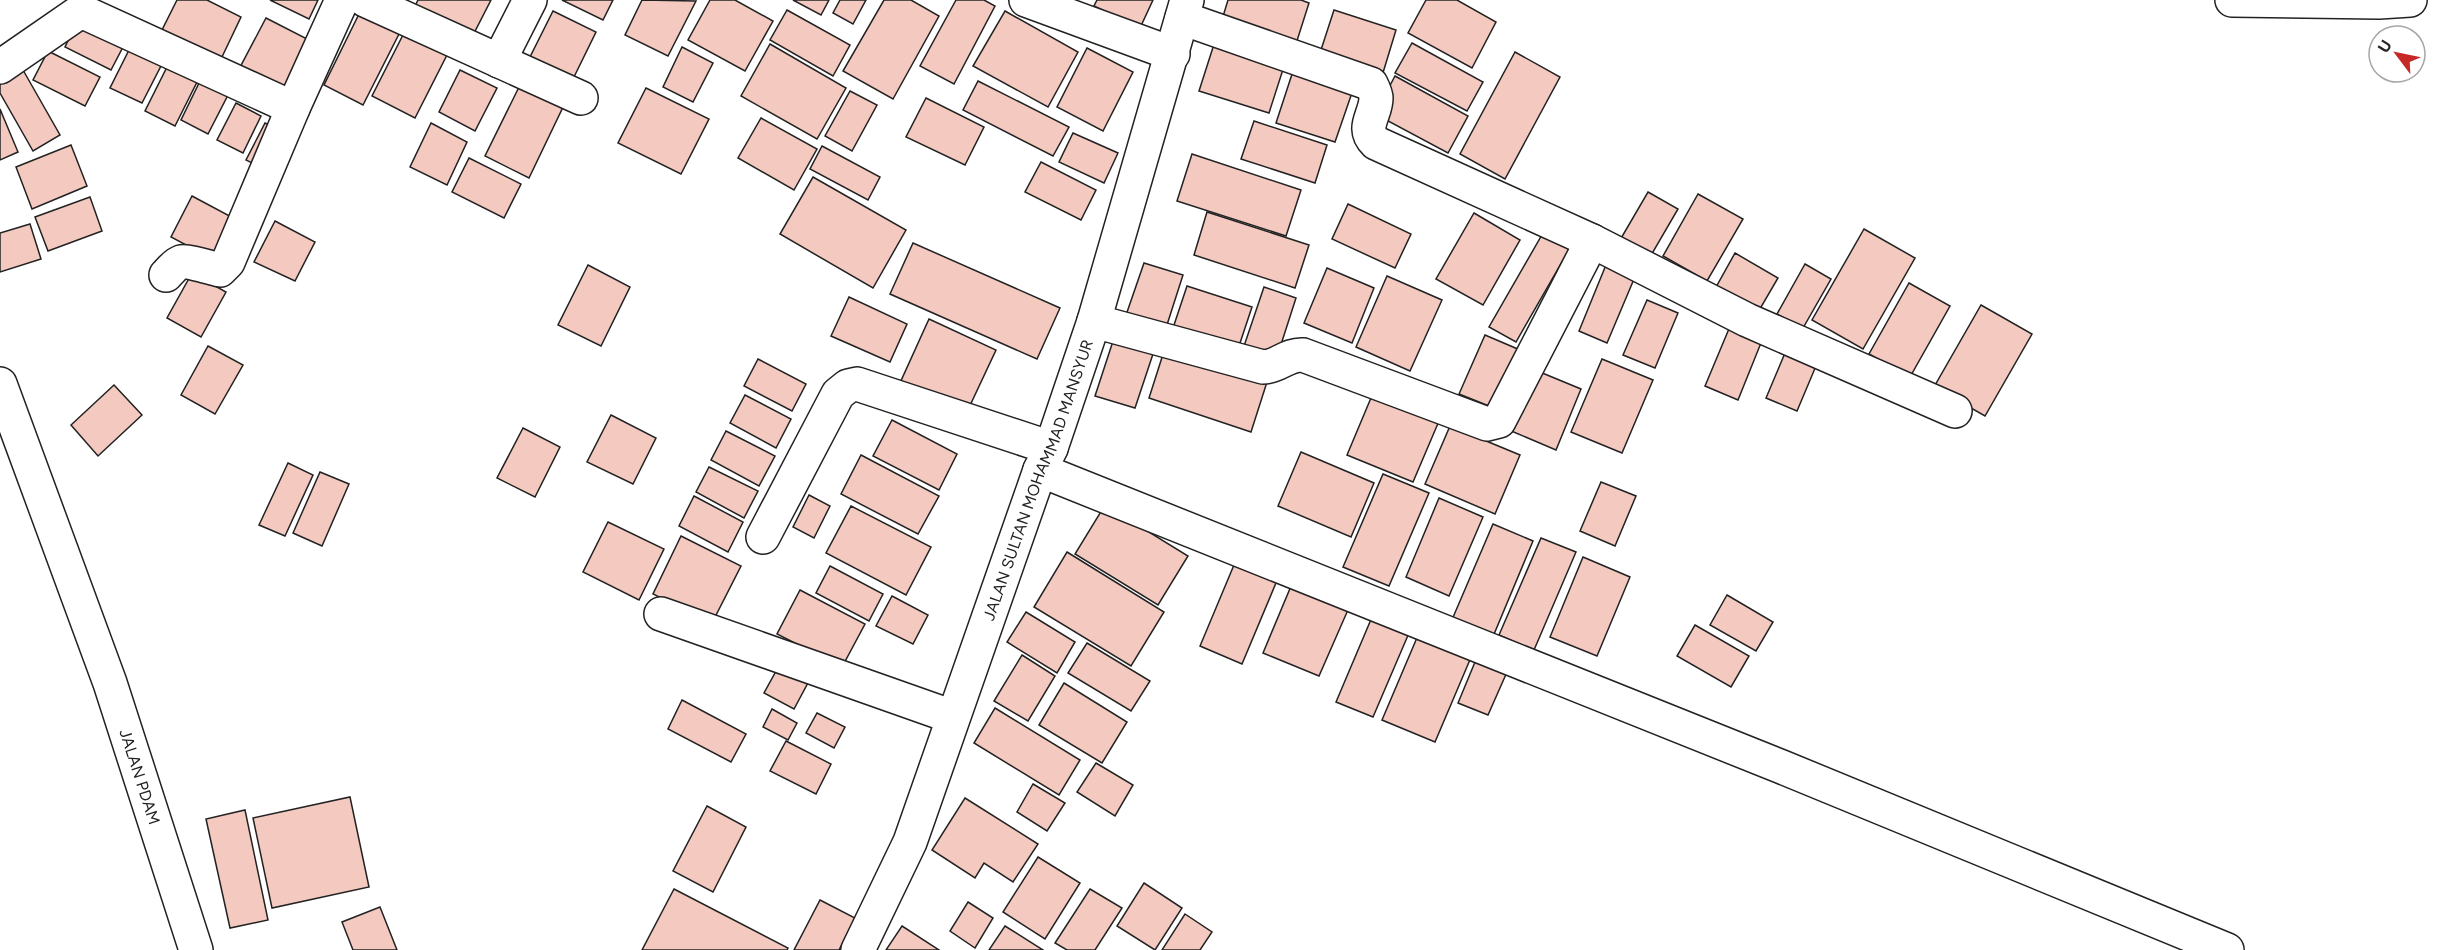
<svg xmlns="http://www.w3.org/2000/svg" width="2451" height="950" viewBox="0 0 2451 950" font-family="Figtree,sans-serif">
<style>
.building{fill:#f3c9c0;stroke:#222;stroke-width:1.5}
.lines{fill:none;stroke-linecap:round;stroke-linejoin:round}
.street-casing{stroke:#222;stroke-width:36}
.secondary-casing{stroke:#222;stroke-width:36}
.street{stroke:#fff;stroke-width:33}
.secondary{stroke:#fff;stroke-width:33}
.labels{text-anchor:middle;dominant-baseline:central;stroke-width:4.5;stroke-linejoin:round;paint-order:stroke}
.street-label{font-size:16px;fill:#222;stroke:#fff}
</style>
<rect width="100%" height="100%" fill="#fff"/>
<g class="building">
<path d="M177,0h30l34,17 -20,42 -59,-29z"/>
<path d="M270,0h48l-9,19z"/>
<path d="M418,0h73l-22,43 -58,-29z"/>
<path d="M562,0h51l-10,20z"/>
<path d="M642,0l54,1 -28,55 -43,-21z"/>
<path d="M710,0h25l38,21 -28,50 -57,-31z"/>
<path d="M793,0h36l-8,15z"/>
<path d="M840,0h26l-13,24 -20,-11z"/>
<path d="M884,0h27l28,16 -46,83 -50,-28z"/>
<path d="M956,0h28l11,6 -41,78 -34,-18z"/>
<path d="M1097,0h56l-13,28 -46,-22z"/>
<path d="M1228,0h73l8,3 -14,44 -74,-24z"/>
<path d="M1426,0h31l39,22 -24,46 -64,-35z"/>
<path d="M361,10l40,20 -38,75 -39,-20z"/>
<path d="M787,10l63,35 -17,31 -63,-36z"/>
<path d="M1334,10l62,20 -14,46 -63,-20z"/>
<path d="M553,11l43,21 -24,49 -43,-22z"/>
<path d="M1005,11l73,41 -30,55 -75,-41z"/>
<path d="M266,18l47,24 -29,55 -47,-24z"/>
<path d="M77,22l47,23 -13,25 -46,-23z"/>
<path d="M407,27l43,22 -35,69 -43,-22z"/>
<path d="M1216,38l70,22 -17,53 -70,-22z"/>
<path d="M1412,43l71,39 -16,29 -72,-38z"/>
<path d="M132,44l32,16 -22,43 -32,-15z"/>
<path d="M770,44l76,44 -29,51 -76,-43z"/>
<path d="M682,47l31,16 -20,39 -30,-15z"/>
<path d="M1087,48l46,24 -30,59 -46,-24z"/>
<path d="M48,51l52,26 -15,29 -52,-26z"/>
<path d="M1515,52l45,25 -55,102 -45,-25z"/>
<path d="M168,65l30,15 -23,46 -30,-15z"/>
<path d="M1295,65l60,19 -20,58 -59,-19z"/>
<path d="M23,70l37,65 -27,16 -33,-58v-9z"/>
<path d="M460,70l37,18 -22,43 -36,-19z"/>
<path d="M1395,76l73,40 -20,37 -73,-39z"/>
<path d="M201,79l28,14 -21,41 -27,-14z"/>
<path d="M978,81l91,46 -16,29 -90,-46z"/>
<path d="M521,83l43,22 -35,73 -44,-22z"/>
<path d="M646,88l63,31 -28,55 -63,-31z"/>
<path d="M850,91l27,14 -25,46 -27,-15z"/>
<path d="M926,98l58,29 -19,38 -59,-28z"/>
<path d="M236,103l25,13 -18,37 -26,-13z"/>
<path d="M0,109l18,43 -18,8z"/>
<path d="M761,118l56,31 -23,41 -56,-32z"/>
<path d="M1254,121l73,24 -12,38 -74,-24z"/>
<path d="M265,123l16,8 -19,37 -16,-8z"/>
<path d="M431,123l36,19 -20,43 -37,-18z"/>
<path d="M1073,133l45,20 -14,30 -45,-21z"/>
<path d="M71,145l16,41 -55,23 -16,-42z"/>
<path d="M822,146l58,31 -12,23 -58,-31z"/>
<path d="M1192,154l109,36 -15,46 -109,-35z"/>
<path d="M469,158l52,26 -17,34 -52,-26z"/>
<path d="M1041,162l55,28 -15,30 -56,-28z"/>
<path d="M813,177l93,53 -33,58 -93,-54z"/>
<path d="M1648,192l30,17 -28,48 -30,-17z"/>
<path d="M1698,194l45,25 -36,62 -44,-25z"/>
<path d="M192,196l47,25 -21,41 -47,-25z"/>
<path d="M90,197l12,34 -54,20 -13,-34z"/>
<path d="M1348,204l63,30 -16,34 -63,-29z"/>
<path d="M1207,212l102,33 -14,43 -101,-33z"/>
<path d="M1474,213l46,27 -37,65 -47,-26z"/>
<path d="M275,221l40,21 -20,39 -41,-19z"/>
<path d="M30,224l11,35 -41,13v-39z"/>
<path d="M1864,229l51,29 -52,91 -51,-29z"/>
<path d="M1543,233l27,15 -54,94 -27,-15z"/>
<path d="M913,243l147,65 -23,51 -147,-65z"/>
<path d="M1735,253l43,25 -21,36 -42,-25z"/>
<path d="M1608,260l29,12 -30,71 -28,-12z"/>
<path d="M1144,263l39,12 -18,56 -40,-13z"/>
<path d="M1805,264l26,15 -28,49 -26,-14z"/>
<path d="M588,265l42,22 -29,59 -43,-21z"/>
<path d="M1327,268l47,20 -22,55 -48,-20z"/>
<path d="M192,273l34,19 -25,45 -34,-19z"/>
<path d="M1387,276l55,24 -32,71 -54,-24z"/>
<path d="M1909,283l41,23 -40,71 -41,-23z"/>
<path d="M1187,286l65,21 -14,42 -65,-21z"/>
<path d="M1264,287l32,11 -20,62 -33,-11z"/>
<path d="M849,297l58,27 -17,38 -59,-26z"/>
<path d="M1647,300l31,13 -23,55 -32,-13z"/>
<path d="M1981,305l51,29 -47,82 -51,-29z"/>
<path d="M929,319l67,31 -30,64 -66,-31z"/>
<path d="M1731,324l32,14 -25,62 -33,-14z"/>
<path d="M1115,335l40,13 -20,60 -40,-12z"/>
<path d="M1485,335l35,15 -26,58 -35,-14z"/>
<path d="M208,346l35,19 -28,49 -34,-19z"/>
<path d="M1165,348l102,34 -16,50 -102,-34z"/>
<path d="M1785,353l31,13 -19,45 -31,-13z"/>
<path d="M758,359l48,25 -14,27 -48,-25z"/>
<path d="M1602,359l51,21 -31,73 -51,-21z"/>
<path d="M1535,370l46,19 -25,61 -47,-20z"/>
<path d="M114,385l28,30 -44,41 -27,-31z"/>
<path d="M1376,386l66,28 -29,68 -66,-27z"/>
<path d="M745,395l46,24 -15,29 -46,-25z"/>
<path d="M611,415l45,23 -23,46 -46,-22z"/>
<path d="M892,420l65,34 -18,36 -66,-34z"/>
<path d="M1450,426l70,29 -25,59 -70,-30z"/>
<path d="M523,428l37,19 -25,50 -38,-19z"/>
<path d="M726,431l49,25 -16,30 -48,-26z"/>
<path d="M1301,452l73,31 -23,54 -73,-31z"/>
<path d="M861,455l78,41 -21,38 -77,-40z"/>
<path d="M288,463l25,12 -28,61 -26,-11z"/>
<path d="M709,467l49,24 -14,27 -48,-26z"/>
<path d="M320,472l29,12 -27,62 -29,-13z"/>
<path d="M1383,474l46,19 -40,93 -46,-19z"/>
<path d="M1601,482l35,14 -21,50 -35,-15z"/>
<path d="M809,495l21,11 -16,32 -21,-11z"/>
<path d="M694,496l49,26 -15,30 -49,-26z"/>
<path d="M1439,498l44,19 -34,79 -43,-19z"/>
<path d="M1105,505l83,51 -30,49 -83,-51z"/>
<path d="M851,506l80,41 -25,48 -80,-42z"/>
<path d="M608,522l56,27 -25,51 -56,-28z"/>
<path d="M1493,524l40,17 -41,98 -41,-17z"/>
<path d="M681,536l60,30 -29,57 -59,-29z"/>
<path d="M1541,538l35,14 -42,98 -35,-15z"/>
<path d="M1067,552l97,60 -33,54 -97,-59z"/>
<path d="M1239,553l42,18 -39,93 -42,-18z"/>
<path d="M1583,557l47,20 -33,79 -47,-19z"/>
<path d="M830,566l53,28 -14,27 -53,-28z"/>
<path d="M1294,579l57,24 -32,73 -56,-23z"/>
<path d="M800,590l65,34 -23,43 -65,-33z"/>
<path d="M1727,595l46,27 -17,29 -46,-26z"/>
<path d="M892,596l36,19 -15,29 -37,-18z"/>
<path d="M1375,610l37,16 -39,91 -37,-15z"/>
<path d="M1026,612l49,30 -18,31 -50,-31z"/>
<path d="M1695,625l54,31 -18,31 -54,-31z"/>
<path d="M1419,633l53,22 -37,87 -53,-22z"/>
<path d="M1087,643l63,38 -19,30 -63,-38z"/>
<path d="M1480,650l31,13 -23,52 -30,-12z"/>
<path d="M1022,655l33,21 -27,45 -34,-20z"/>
<path d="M780,664l30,15 -16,30 -30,-16z"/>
<path d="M1064,683l63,39 -25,41 -63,-38z"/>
<path d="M682,700l64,34 -15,28 -63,-33z"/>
<path d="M995,708l85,52 -21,35 -85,-52z"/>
<path d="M772,709l25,14 -9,17 -25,-13z"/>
<path d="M817,713l28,14 -11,21 -28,-15z"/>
<path d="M786,741l45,23 -15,30 -46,-23z"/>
<path d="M1096,763l37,22 -18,31 -38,-24z"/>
<path d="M1033,784l32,19 -18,28 -30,-19z"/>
<path d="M350,797l19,90 -97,21 -19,-90z"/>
<path d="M965,798l73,46 -25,38 -29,-19 -9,15 -43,-28z"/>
<path d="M707,806l39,21 -33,65 -40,-21z"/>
<path d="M245,810l23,110 -38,8 -24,-109z"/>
<path d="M1038,857l42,26 -35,56 -42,-27z"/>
<path d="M1144,883l38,25 -27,42 -38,-24z"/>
<path d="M674,889l114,59 -1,2h-145z"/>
<path d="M1090,889l32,19 -27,42h-28l-12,-7z"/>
<path d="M820,900l35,18 -16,32h-45z"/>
<path d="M968,902l25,16 -18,30 -25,-17z"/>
<path d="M380,907l17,43h-44l-11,-28z"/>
<path d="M1185,914l27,18 -12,18h-38z"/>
<path d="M902,926l37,24h-53z"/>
<path d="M1005,926l38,24h-54z"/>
</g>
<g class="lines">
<g class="street-casing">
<g id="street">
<path d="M365,0l216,98"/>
<path d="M1026,0l147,54"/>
<path d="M2232,0l147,2 31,-2"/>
<path d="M1182,18l189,66c2,4 5,10 5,14 0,17 -16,30 0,45l216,98"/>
<path d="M499,61l31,-61"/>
<path d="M0,67l81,-56 212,97"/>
<path d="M166,275c4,-4 9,-11 15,-13 6,-2 30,6 39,8l8,-8 65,-154 49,-108"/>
<path d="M1094,321l169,46c15,0 24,-13 40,-12l184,69 12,-3 93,-180 155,79 208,91"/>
<path id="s1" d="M0,384l110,299 86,267"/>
<path d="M1040,470l742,297 445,183"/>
<path d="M763,537l75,-143 10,-8 9,-2 194,64"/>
<path d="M661,614l292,103"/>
</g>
</g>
<g class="secondary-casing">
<g id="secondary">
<path id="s2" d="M858,950l52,-108 130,-372 11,-22 43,-127 93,-321"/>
</g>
</g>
<use href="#street" class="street"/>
<use href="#secondary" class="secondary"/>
</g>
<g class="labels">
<g class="street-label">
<text stroke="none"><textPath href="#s2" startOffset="504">JALAN SULTAN MOHAMMAD MANSYUR</textPath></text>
<text stroke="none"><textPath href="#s1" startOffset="417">JALAN PDAM</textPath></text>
</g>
</g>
<g transform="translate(2397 54) rotate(302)"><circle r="28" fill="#ffffff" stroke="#a7a7a7" stroke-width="1.5"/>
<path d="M0-4.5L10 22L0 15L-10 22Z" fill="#c62828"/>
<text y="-9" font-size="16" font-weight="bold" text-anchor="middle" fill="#222222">U</text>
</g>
</svg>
